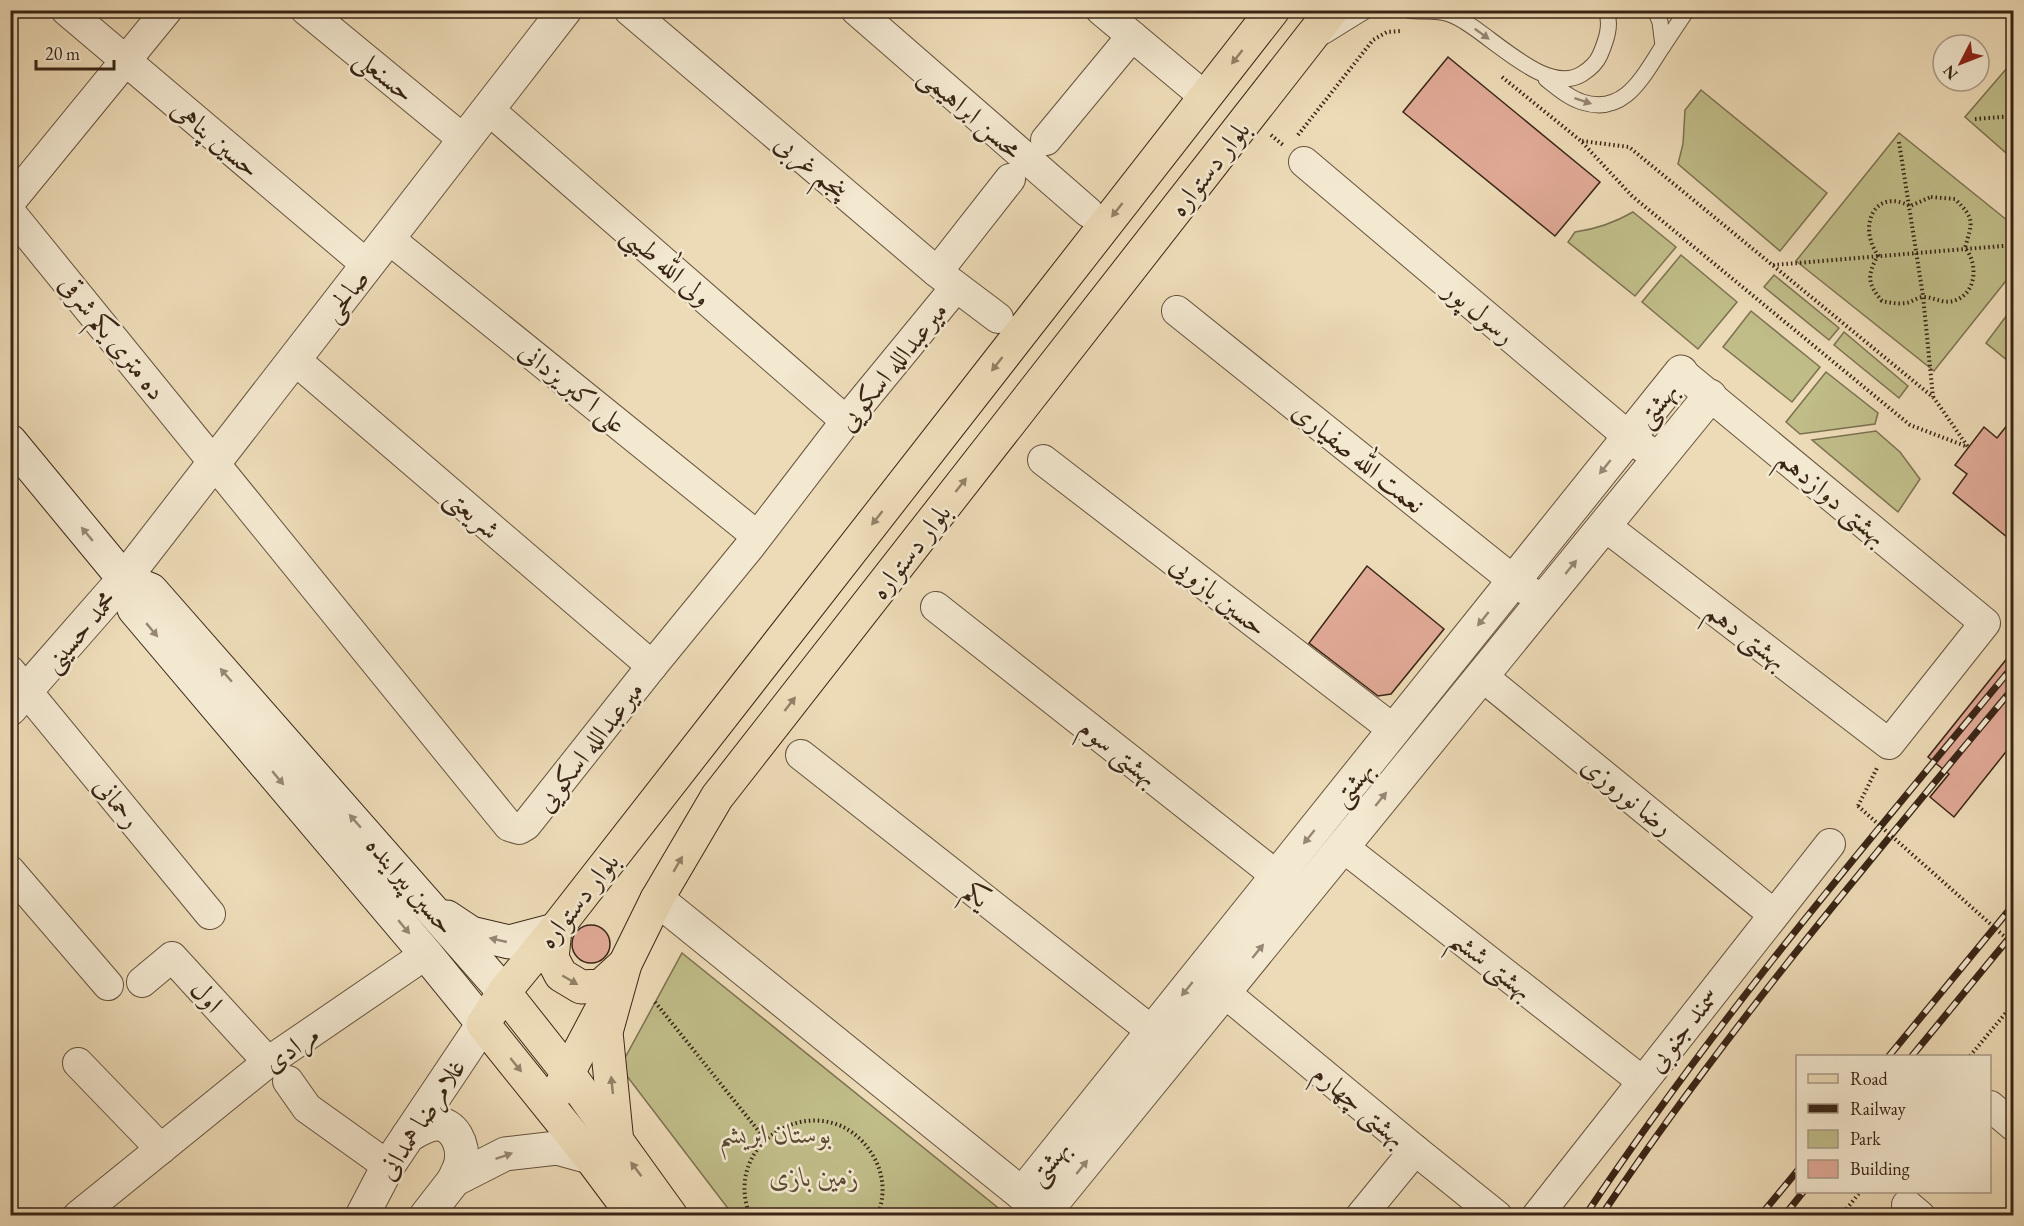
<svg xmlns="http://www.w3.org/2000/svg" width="2024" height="1226" viewBox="0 0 2024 1226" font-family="'EB Garamond',Amiri,serif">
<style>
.green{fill:#c0bd89;stroke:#7c7150;stroke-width:1.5}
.building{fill:#e0a996;stroke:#392516;stroke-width:1.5}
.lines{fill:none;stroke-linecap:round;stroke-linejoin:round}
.service-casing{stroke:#66523e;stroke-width:17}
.minor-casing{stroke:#66523e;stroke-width:32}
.tertiary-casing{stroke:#66523e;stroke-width:35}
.secondary-casing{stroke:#392516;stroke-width:35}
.primary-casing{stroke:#392516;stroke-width:35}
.path{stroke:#392516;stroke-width:4;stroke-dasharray:1.5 3;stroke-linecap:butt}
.service{stroke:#f3e8d0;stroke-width:15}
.minor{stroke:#f3e8d0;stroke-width:30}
.tertiary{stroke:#f3e8d0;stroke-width:33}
.secondary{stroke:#f3e8d0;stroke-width:33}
.primary{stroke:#eddbb7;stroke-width:33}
.rail-casing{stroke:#392516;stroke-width:7}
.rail{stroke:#f3e8d0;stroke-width:4.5;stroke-dasharray:14;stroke-linecap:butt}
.path-bridge{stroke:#392516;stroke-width:4;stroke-dasharray:1.5 3;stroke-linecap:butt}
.oneway{fill:#968673}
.oneway2{fill:#938066}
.labels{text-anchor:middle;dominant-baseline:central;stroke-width:5;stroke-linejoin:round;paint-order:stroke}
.street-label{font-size:27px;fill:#392516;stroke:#f3e8d0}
.park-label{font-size:27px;font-style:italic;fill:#5b4b33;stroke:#f3e8d0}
</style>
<rect width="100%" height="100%" fill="#eddbb7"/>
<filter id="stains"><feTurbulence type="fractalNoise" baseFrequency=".00333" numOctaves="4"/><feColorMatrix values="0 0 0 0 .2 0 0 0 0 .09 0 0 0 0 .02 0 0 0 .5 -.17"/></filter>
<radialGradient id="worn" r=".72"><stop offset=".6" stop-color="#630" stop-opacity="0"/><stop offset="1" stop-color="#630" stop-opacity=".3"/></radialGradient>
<g class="green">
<path d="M2013,61v98l-48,-42z"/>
<path d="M1701,90l126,103 -47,58 -102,-87 5,-20 2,-34z"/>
<path d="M1899,133l114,92v47l-79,99 -138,-110z"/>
<path d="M1633,212l43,35 -41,49 -67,-54 7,-10c22,-3 39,-9 58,-20z"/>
<path d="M1681,255l56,47 -39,47 -56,-47z"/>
<path d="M1774,275l65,53 -10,12 -65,-53z"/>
<path d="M2013,307v58l-27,-22z"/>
<path d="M1751,311l69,56 -28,35 -69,-55z"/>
<path d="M1844,332l64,54 -9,12 -65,-53z"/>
<path d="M1826,372l52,41 -3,11 -75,10 -14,-12z"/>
<path d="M1876,431l24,21 20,27 -22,33 -86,-72z"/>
<path d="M682,953l325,262h-274l-113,-148z"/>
</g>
<g class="building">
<path d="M1448,57l152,125 -45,54 -152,-124z"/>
<path d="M2013,418v124l-60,-49 14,-19 -12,-9 29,-38 13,11z"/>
<path d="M1367,566l77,63 -53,65 -13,2 -69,-53z"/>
<path d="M2013,651v92l-59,74 -24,-20 19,-23 -21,-17z"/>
<circle cx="591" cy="944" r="19"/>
</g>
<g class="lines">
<g class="service-casing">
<g id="service">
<path d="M1408,10c13,2 29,0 41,4 36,12 94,84 133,60 8,-5 14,-10 18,-19 6,-14 12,-30 6,-45"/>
<path d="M1325,36l42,-26"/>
<path d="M1663,46l24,-36"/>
<path d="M1546,79c10,8 23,19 36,23 43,14 61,-26 81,-56l-3,-24 -5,-12"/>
</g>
</g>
<g class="minor-casing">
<g id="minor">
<path d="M66,10l301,255"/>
<path d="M306,10l158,130"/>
<path d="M629,10l308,262 61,46"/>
<path d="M856,10l232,202"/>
<path d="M1101,10l104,87"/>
<path d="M488,109l358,312"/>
<path d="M1046,140l86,-104"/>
<path d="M1304,162l325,275 30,22"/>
<path d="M10,202l157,-192"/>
<path d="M10,212l499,614 10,3 7,-4 126,-159 99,-121 95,-124 110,-134"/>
<path d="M388,238l369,298"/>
<path d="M937,272l73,-93"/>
<path d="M1177,311l337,270 29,20"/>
<path d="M294,359l358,307"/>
<path d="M1043,460l351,270"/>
<path d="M1605,526l284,218 96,-121 -304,-251"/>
<path d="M936,607l360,284"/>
<path d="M10,671l200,243"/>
<path d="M1482,676l291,238"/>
<path d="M801,755l352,277"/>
<path d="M1343,847l299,234"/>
<path d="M10,871l98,114"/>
<path d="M142,982l30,-25 96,105"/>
<path d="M1224,992l191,158 82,66"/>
<path d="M78,1063l83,86"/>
<path d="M288,1081l19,27 81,58"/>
<path d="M1990,1106l24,20"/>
<path d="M1907,1205l13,11"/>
<path d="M78,1216l190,-154 158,-108"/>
<path d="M1361,1216l54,-66"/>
<path d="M1537,1216l293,-372"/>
</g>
</g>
<g class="tertiary-casing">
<g id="tertiary">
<path d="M10,709l114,-130 441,-569"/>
<path d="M657,899l381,308"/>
<path d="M408,1136c8,-5 17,-11 27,-12 19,-2 29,21 26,38 -1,6 -5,12 -7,18"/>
<path d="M1022,1194l659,-822"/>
<path d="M1045,1212l665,-816"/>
<path d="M362,1216l26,-50 95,-142"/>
<path d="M426,1216l28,-36 51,-26 52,-6 33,9"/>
</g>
</g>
<g class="secondary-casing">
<g id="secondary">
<path d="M10,441l114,138 10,30 292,345 57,70"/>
<path d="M124,579l27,11 353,402"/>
<path d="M447,917l24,16 38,9 46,-12"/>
</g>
</g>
<g class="primary-casing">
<g id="primary">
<path d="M555,930l-3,28 9,17 20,12 20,-1 24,-22"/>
<path d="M504,992l64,81 103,143"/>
<path d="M559,1090l46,-87"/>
<path d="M617,1143l-11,-111 19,-68 32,-65 60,-102 615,-787"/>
<path d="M634,1216l-44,-59 -107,-133 21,-32 51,-62 718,-920"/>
</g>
</g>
<g class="path">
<path d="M1502,77l79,64 51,55 278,229 58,22"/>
<path d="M1975,119l39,-3"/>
<path d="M1271,135l12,10"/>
<path d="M1298,135l75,-95 14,-8 14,-1"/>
<path d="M1582,141l47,6 305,251 34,49"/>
<path d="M1899,142l24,154 10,101"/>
<path d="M1931,197l24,2c21,21 17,23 10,49 13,15 12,44 -9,52 -12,5 -21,-3 -33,-3 -5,0 -11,5 -17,6 -8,1 -16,0 -24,-2 -15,-18 -15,-25 -4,-46 -20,-27 -5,-68 32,-49z"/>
<path d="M1773,265l241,-20"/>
<path d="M1858,806l20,-40"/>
<path d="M655,1002l110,137"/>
<path d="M1970,1056l44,-53"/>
<path d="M750,1216c-31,-79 77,-134 122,-62 12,19 14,41 5,62"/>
<path d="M1841,1216l19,-24"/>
</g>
<use href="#service" class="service"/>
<use href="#minor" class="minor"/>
<use href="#tertiary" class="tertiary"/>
<use href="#secondary" class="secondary"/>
<use href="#primary" class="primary"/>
<g class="rail-casing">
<g id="rail">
<path d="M1889,1056l125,-152"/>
<path d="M1912,1056l102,-124"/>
<path d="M1585,1216c129,-194 281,-372 429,-551"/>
<path d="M1601,1216c125,-186 270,-357 413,-529"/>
<path d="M1760,1216l38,-46"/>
<path d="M1784,1216l19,-24"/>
</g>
</g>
<use href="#rail" class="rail"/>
<path class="path-bridge" d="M1858,806l156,139"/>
</g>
<defs><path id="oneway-solid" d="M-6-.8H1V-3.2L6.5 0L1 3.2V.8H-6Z" transform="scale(1.5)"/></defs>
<g class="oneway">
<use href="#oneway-solid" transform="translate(1482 34) rotate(36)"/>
<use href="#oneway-solid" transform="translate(1583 101) rotate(18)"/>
<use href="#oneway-solid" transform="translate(1605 467) rotate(129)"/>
<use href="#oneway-solid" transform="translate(87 534) rotate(-130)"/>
<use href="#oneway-solid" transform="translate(1571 567) rotate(-51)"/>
<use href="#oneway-solid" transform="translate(1483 619) rotate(129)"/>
<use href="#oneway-solid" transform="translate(152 630) rotate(50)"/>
<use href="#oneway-solid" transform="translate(226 675) rotate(-131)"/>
<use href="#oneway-solid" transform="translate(278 778) rotate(50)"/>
<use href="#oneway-solid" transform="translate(1381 799) rotate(-51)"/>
<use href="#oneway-solid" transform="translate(355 821) rotate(-131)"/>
<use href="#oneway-solid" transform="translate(1309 837) rotate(129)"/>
<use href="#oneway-solid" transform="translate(404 927) rotate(50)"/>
<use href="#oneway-solid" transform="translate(498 940) rotate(-167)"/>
<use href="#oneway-solid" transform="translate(1258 951) rotate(-51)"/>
<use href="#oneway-solid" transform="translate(1187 989) rotate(129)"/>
<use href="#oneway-solid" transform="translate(504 1156) rotate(-19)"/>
<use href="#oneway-solid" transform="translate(1082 1167) rotate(-51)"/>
</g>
<g class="oneway2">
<use href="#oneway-solid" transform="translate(1237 57) rotate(128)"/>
<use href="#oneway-solid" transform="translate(1117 210) rotate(128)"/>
<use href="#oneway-solid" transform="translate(997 364) rotate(128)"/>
<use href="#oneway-solid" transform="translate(961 485) rotate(-52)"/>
<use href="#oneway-solid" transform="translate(877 518) rotate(128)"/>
<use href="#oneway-solid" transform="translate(790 704) rotate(-52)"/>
<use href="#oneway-solid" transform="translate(678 864) rotate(-60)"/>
<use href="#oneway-solid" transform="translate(570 980) rotate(30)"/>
<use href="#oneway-solid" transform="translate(516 1065) rotate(51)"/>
<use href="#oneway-solid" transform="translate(612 1085) rotate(-96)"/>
<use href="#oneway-solid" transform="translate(636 1169) rotate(-127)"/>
</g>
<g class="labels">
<g class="street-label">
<text transform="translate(385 75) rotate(39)">حسنعلی</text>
<text transform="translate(971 112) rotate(41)">محسن ابراهیمی</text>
<text transform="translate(216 138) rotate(40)">حسین پناهی</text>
<text transform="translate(812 166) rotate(40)">پنجم غربی</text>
<text transform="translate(1209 168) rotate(-52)">بلوار دستواره</text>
<text transform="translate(667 265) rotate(41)">ولی الله طیبی</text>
<text transform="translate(345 295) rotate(-52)">صالحی</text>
<text transform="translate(1480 312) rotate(40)">رسول پور</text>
<text transform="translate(113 337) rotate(51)">ده متری یکم شرقی</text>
<text transform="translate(892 366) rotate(-51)">میرعبدالله اسکویی</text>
<text transform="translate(573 387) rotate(39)">علی اکبر یزدانی</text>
<text transform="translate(1656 404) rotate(-51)">بهشتی</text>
<text transform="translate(1359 457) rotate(39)">نعمت الله صفیاری</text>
<text transform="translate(1833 497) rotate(40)">بهشتی دوازدهم</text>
<text transform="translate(473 513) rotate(41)">شریعتی</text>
<text transform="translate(910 551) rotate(-52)">بلوار دستواره</text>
<text transform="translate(1219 595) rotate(38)">حسین بازویی</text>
<text transform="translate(79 631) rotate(-49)">محمد حسینی</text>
<text transform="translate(1747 635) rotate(37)">بهشتی دهم</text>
<text transform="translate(589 746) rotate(-52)">میرعبدالله اسکویی</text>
<text transform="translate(1119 752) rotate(38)">بهشتی سوم</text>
<text transform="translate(1352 783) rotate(-51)">بهشتی</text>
<text transform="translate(1628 795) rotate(39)">رضا نوروزی</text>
<text transform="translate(118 802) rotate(51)">رحمانی</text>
<text transform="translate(411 885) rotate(49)">حسین پیراینده</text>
<text transform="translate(977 894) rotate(38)">یکم</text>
<text transform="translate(578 900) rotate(-52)">بلوار دستواره</text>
<text transform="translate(1492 964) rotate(38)">بهشتی ششم</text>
<text transform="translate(207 996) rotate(47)">اول</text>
<text transform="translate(1682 1029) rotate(-52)">سمند جنوبی</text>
<text transform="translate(291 1048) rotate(-35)">مرادی</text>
<text transform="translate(1360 1105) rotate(40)">بهشتی چهارم</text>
<text transform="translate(421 1119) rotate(-57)">غلامرضا همدانی</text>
<text transform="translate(1048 1162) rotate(-51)">بهشتی</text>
</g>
<g class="park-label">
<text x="775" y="1133">بوستان ابریشم</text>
<text x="814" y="1176">زمین بازی</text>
</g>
</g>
<rect width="2024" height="1226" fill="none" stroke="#eddbb7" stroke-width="36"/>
<rect x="12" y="12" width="2000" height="1202" fill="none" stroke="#392516" stroke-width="3"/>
<rect x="18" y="18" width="1988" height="1190" fill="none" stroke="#392516" stroke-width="1.5"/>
<rect x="1796" y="1055" width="195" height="138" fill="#f3e8d0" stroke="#a99a86" stroke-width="1.5"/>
<rect x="1808" y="1074" width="30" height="9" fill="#eddbb7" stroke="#a99a86" stroke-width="1.5"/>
<text x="1850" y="1085" font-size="18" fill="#392516">Road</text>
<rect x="1808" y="1104" width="30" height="9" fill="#392516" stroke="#a99a86" stroke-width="1.5"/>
<text x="1850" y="1115" font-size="18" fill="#392516">Railway</text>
<rect x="1808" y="1130" width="30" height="18" fill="#c0bd89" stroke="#a99a86" stroke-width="1.5"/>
<text x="1850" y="1145" font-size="18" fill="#392516">Park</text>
<rect x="1808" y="1160" width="30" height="18" fill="#e0a996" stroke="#a99a86" stroke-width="1.5"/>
<text x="1850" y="1175" font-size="18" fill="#392516">Building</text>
<g transform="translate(1961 63) rotate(228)"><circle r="28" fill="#f3e8d0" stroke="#a99a86" stroke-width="1.5"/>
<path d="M0-4.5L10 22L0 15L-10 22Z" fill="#8f2418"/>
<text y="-9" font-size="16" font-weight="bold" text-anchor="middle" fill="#392516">N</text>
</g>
<path d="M36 60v9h78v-9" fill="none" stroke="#392516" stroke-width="3"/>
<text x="45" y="60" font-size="18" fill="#392516" stroke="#f3e8d0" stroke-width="4.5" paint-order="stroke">20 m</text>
<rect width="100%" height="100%" filter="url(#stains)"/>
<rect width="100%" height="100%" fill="url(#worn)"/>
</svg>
